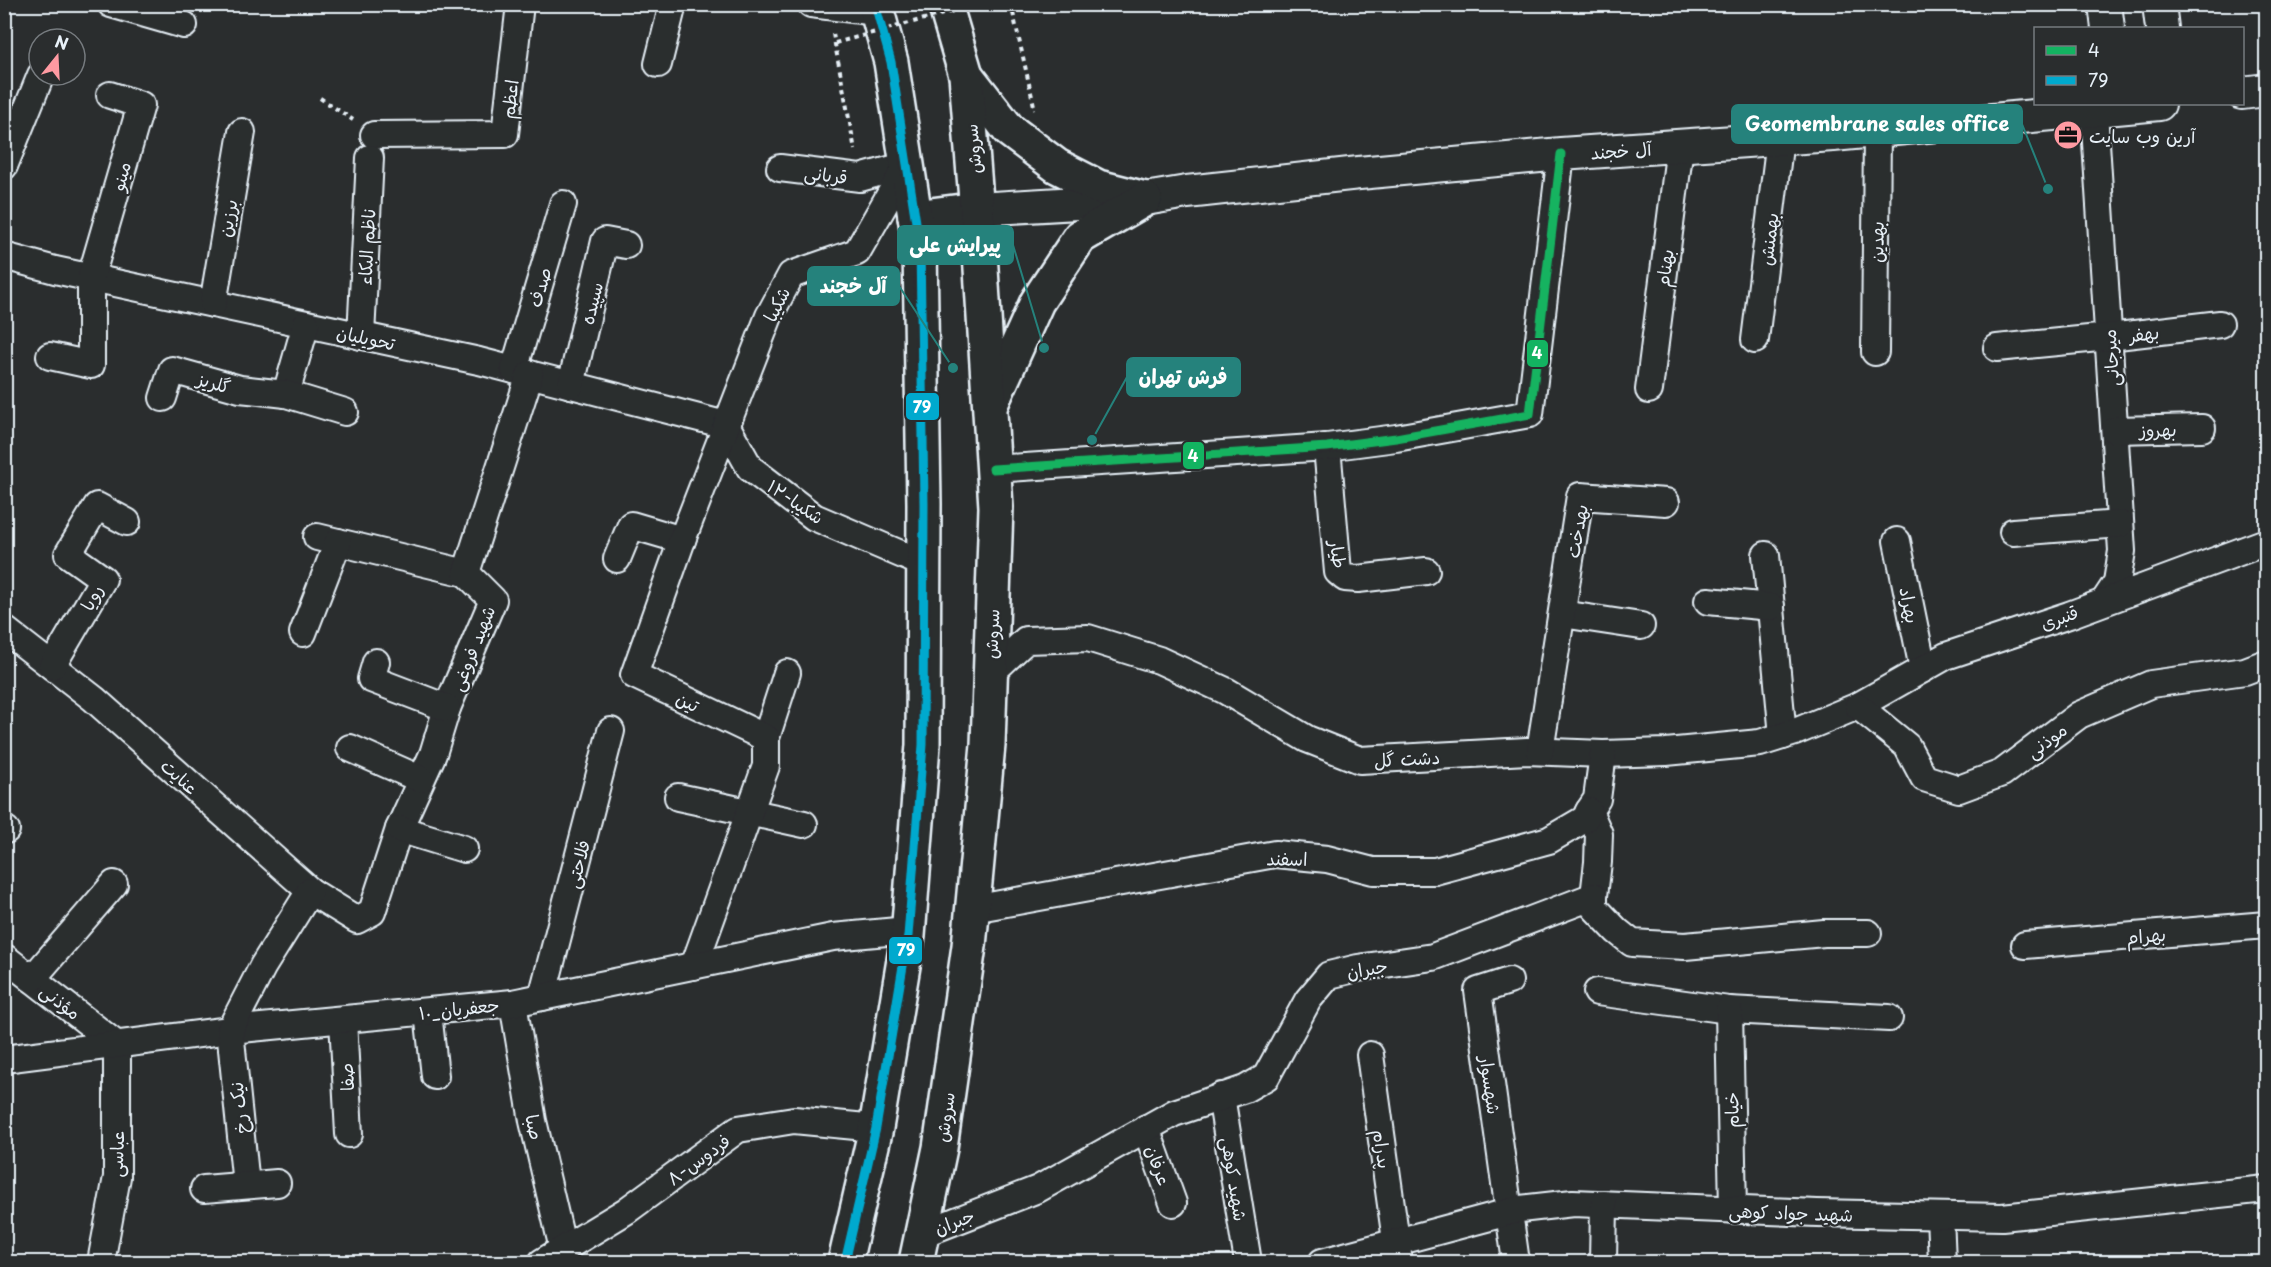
<svg xmlns="http://www.w3.org/2000/svg" width="2271" height="1267" viewBox="0 0 2271 1267" font-family="'Playpen Sans','Playpen Sans Arabic',sans-serif">
<style>
.lines{fill:none;stroke-linecap:round;stroke-linejoin:round}
.minor-casing{stroke:#e8f1f8;stroke-width:30}
.tertiary-casing{stroke:#e8f1f8;stroke-width:36}
.primary-casing{stroke:#e8f1f8;stroke-width:38}
.path{stroke:#e8f1f8;stroke-width:4;stroke-dasharray:4.5 4.5;stroke-linecap:butt}
.minor{stroke:#2a2d2e;stroke-width:26}
.tertiary{stroke:#2a2d2e;stroke-width:32}
.primary{stroke:#2a2d2e;stroke-width:33}
.path-bridge{stroke:#e8f1f8;stroke-width:4;stroke-dasharray:4.5 4.5;stroke-linecap:butt}
.bus-1-casing{stroke:#2a2d2e;stroke-width:14}
.bus-2-casing{stroke:#2a2d2e;stroke-width:14}
.bus-1{stroke:#13b361;stroke-width:9}
.bus-2{stroke:#00a9ce;stroke-width:9}
.labels{text-anchor:middle;dominant-baseline:central;stroke-width:4.5;stroke-linejoin:round;paint-order:stroke}
.street-label{font-size:18px;fill:#e8f1f8;stroke:#2a2d2e}
.poi-label{font-size:18px;fill:#e8f1f8;stroke:#2a2d2e;text-anchor:start}
.leader{fill:none;stroke:#25827c;stroke-width:2}
.callout-dot{fill:#25827c;stroke:#2a2d2e;stroke-width:2}
.callout{fill:#25827c;stroke:#25827c;stroke-width:2}
.callout-label{font-size:20px;text-anchor:middle;font-weight:bold;fill:#fff}
.line-badge{stroke:#2a2d2e;stroke-width:2}
.badge-label{font-size:16px;text-anchor:middle;font-weight:bold;fill:#fff}
</style>
<rect width="100%" height="100%" fill="#2a2d2e"/>
<filter id="ink" filterUnits="userSpaceOnUse"><feTurbulence type="fractalNoise" baseFrequency=".0167" numOctaves="2"/><feDisplacementMap in="SourceGraphic" scale="12" xChannelSelector="R" yChannelSelector="G"/><feConvolveMatrix kernelMatrix="1 2 1 2 8 2 1 2 1" color-interpolation-filters="sRGB"/></filter>
<g filter="url(#ink)">
<g class="lines">
<g class="minor-casing">
<g id="minor">
<path d="M111,4l73,21"/>
<path d="M811,4l66,8"/>
<path d="M658,64l15,-60"/>
<path d="M2094,111l28,440 -5,31 -12,18"/>
<path d="M374,135l131,-1 15,-130"/>
<path d="M4,166l37,-91"/>
<path d="M780,168l80,10 47,-13"/>
<path d="M4,256l51,14 424,91 247,64"/>
<path d="M213,304l29,-172"/>
<path d="M361,336l9,-178"/>
<path d="M1755,340l25,-201"/>
<path d="M1997,348l112,-11 111,-13"/>
<path d="M1875,352l2,-221"/>
<path d="M50,356l41,9v-88l50,-172 -31,-10"/>
<path d="M514,370l49,-166"/>
<path d="M571,385l34,-144 21,4"/>
<path d="M1649,390l31,-244"/>
<path d="M286,394l20,-70"/>
<path d="M163,398l9,-28 68,19 46,5 59,18"/>
<path d="M726,425l24,43 64,49 110,47"/>
<path d="M2115,430l87,-2"/>
<path d="M1327,447l11,125 7,6 13,1 68,-8"/>
<path d="M993,469l334,-22 69,-9 134,-24 31,-260"/>
<path d="M2013,532l107,-8"/>
<path d="M317,537l149,36"/>
<path d="M1897,541l26,128"/>
<path d="M1766,555l17,181"/>
<path d="M617,559l14,-34 51,15"/>
<path d="M1708,601l63,6"/>
<path d="M1562,614l79,12"/>
<path d="M4,629l90,70 216,192 47,29 15,-8 27,-83 34,-75 14,-46 46,-108 -27,-27 64,-199"/>
<path d="M303,633l35,-91"/>
<path d="M376,662l-5,17 76,29"/>
<path d="M52,666l51,-87 -35,-25 29,-48 30,16"/>
<path d="M990,674l36,-34 62,-2 71,22 67,31 81,48 53,21 167,-9 76,3 63,-2 94,-9 35,-11 63,-26 88,-50 123,-41 197,-73"/>
<path d="M1858,706l49,40 17,32 35,11 43,-16 77,-58 72,-31 94,-13 21,-8"/>
<path d="M766,738l21,-65"/>
<path d="M350,748l70,31"/>
<path d="M1540,751l40,-255 86,6"/>
<path d="M678,797l126,27"/>
<path d="M4,829l2,1"/>
<path d="M399,829l65,20"/>
<path d="M1594,896l4,-34 1,-28 -10,-23 8,-12 6,-45"/>
<path d="M973,909l302,-55 52,5 46,12h62l114,-31 36,-21 4,-8"/>
<path d="M2025,945l241,-20"/>
<path d="M4,957l113,88v132l-16,85"/>
<path d="M694,966l72,-200v-28l-132,-63 48,-135 87,-224 22,-41 66,-23 50,-87"/>
<path d="M32,979l82,-95"/>
<path d="M1509,981l-31,10 38,271"/>
<path d="M1597,992l132,18 160,8"/>
<path d="M542,997l69,-266"/>
<path d="M513,1003l20,118 30,128"/>
<path d="M1729,1010l4,200"/>
<path d="M428,1012l7,64"/>
<path d="M343,1020l6,114"/>
<path d="M1370,1055l29,207"/>
<path d="M4,1059l226,-29 283,-27 320,-66 75,-7"/>
<path d="M1221,1096l27,166"/>
<path d="M1146,1128l27,75"/>
<path d="M246,1185l-16,-155 33,-64 47,-75"/>
<path d="M204,1189l73,-6"/>
<path d="M1940,1216l2,46"/>
<path d="M922,1234l116,-45 136,-76 71,-24 21,-12 42,-77 21,-25 29,-7 75,-11 161,-61v11l23,24 15,12 53,3 139,-13h44"/>
<path d="M542,1262l84,-51 112,-82 56,-9 82,8"/>
<path d="M1322,1262l198,-53 53,-6 244,10 185,4 264,-28"/>
<path d="M1603,1262l1,-58"/>
</g>
</g>
<g class="tertiary-casing">
<g id="tertiary">
<path d="M2105,4l3,24"/>
<path d="M2159,4l3,24"/>
<path d="M2242,93l24,-3"/>
<path d="M977,209l168,-10 42,-7 172,-19 202,-19 272,-19 326,-31"/>
</g>
</g>
<g class="primary-casing">
<g id="primary">
<path d="M966,75l43,55 48,36 41,21 47,12"/>
<path d="M915,217l62,-8"/>
<path d="M992,402l45,-100 43,-65 65,-38"/>
<path d="M845,1262l31,-134 32,-192 15,-191 1,-241 -4,-256 -29,-186 -16,-58"/>
<path d="M916,1262l24,-114 29,-202 19,-201 8,-238 -17,-270 -13,-162 -21,-71"/>
</g>
</g>
<g class="path">
<path d="M1011,4l24,106"/>
<path d="M833,34l22,116"/>
<path d="M320,98l33,22"/>
</g>
<use href="#minor" class="minor"/>
<use href="#tertiary" class="tertiary"/>
<use href="#primary" class="primary"/>
<path class="path-bridge" d="M835,43l145,-39"/>
<g class="bus-1-casing">
<path id="bus-1" d="M993,469l334,-22 69,-9 134,-24 31,-260"/>
</g>
<g class="bus-2-casing">
<path id="bus-2" d="M845,1262l31,-134 32,-192 15,-191 1,-241 -4,-256 -29,-186 -16,-58"/>
</g>
<use href="#bus-1" class="bus-1"/>
<use href="#bus-2" class="bus-2"/>
</g>
</g>
<defs>
<g id="office-disc" transform="scale(1.5)"><circle r="9.5" fill="#ff9aa2" stroke="#2a2d2e"/><path d="M-6-3h4V-5.5h4V-3h4V5H-6ZM-1-4.5V-3h2v-1.5ZM-6 0V1H6V0Z" fill="#111"/></g>
</defs>
<g fill-rule="evenodd">
<use href="#office-disc" x="2068" y="135"/>
</g>
<g class="labels">
<g class="street-label">
<text transform="translate(509 99) rotate(-83)">اعظم</text>
<text transform="translate(972 149) rotate(-95)">سروش</text>
<text transform="translate(1621 150) rotate(-4)">آل خجند</text>
<text transform="translate(826 174) rotate(7)">قربانی</text>
<text transform="translate(120 176) rotate(-74)">مینو</text>
<text transform="translate(227 218) rotate(-80)">برزین</text>
<text transform="translate(1768 239) rotate(-83)">بهمنش</text>
<text transform="translate(1876 242) rotate(-89)">بهدین</text>
<text transform="translate(366 247) rotate(-87)">ناظم البکاء</text>
<text transform="translate(1664 268) rotate(-83)">بهنام</text>
<text transform="translate(539 287) rotate(-73)">صدف</text>
<text transform="translate(591 303) rotate(-76)">سپیده</text>
<text transform="translate(776 304) rotate(-63)">شکیبا</text>
<text transform="translate(2144 333) rotate(-7)">بهفر</text>
<text transform="translate(366 337) rotate(12)">تحویلیان</text>
<text transform="translate(2110 358) rotate(-94)">میرجانی</text>
<text transform="translate(214 382) rotate(16)">گلریز</text>
<text transform="translate(2158 429) rotate(-1)">بهروز</text>
<text transform="translate(796 501) rotate(34)">۱۲-شکیبا</text>
<text transform="translate(1576 531) rotate(-80)">بهدخت</text>
<text transform="translate(1339 554) rotate(80)">طیار</text>
<text transform="translate(91 597) rotate(-62)">رویا</text>
<text transform="translate(1910 605) rotate(79)">بهراد</text>
<text transform="translate(2059 617) rotate(-20)">قنبری</text>
<text transform="translate(991 634) rotate(-88)">سروش</text>
<text transform="translate(472 648) rotate(-68)">شهید فروغی</text>
<text transform="translate(688 701) rotate(26)">تین</text>
<text transform="translate(2046 740) rotate(-37)">موذنی</text>
<text transform="translate(1407 758) rotate(-3)">دشت گل</text>
<text transform="translate(180 776) rotate(42)">عنایت</text>
<text transform="translate(1287 858) rotate(1)">اسفند</text>
<text transform="translate(577 864) rotate(-76)">فلاحتی</text>
<text transform="translate(2146 935) rotate(-5)">بهرام</text>
<text transform="translate(1367 968) rotate(-10)">جبران</text>
<text transform="translate(61 1001) rotate(38)">مؤذنی</text>
<text transform="translate(459 1008) rotate(-6)">۱۰_جعفریان</text>
<text transform="translate(346 1077) rotate(-93)">صفا</text>
<text transform="translate(1491 1085) rotate(82)">شهسوار</text>
<text transform="translate(238 1108) rotate(-96)">نیک رخ</text>
<text transform="translate(1731 1110) rotate(-91)">خیام</text>
<text transform="translate(944 1117) rotate(-82)">سروش</text>
<text transform="translate(535 1127) rotate(78)">صبا</text>
<text transform="translate(1383 1149) rotate(82)">پدرام</text>
<text transform="translate(116 1154) rotate(-88)">عباسی</text>
<text transform="translate(698 1159) rotate(-36)">۸-فردوس</text>
<text transform="translate(1159 1165) rotate(70)">عرفان</text>
<text transform="translate(1235 1179) rotate(81)">شهید کوهی</text>
<text transform="translate(1791 1212) rotate(2)">شهید جواد کوهی</text>
<text transform="translate(954 1221) rotate(-21)">جبران</text>
</g>
<g class="poi-label">
<text x="2089" y="135">آرین وب سایت</text>
</g>
</g>
<path class="leader" d="M2048 189L2022 124M1044 348L1013 245M953 368L899 286M1092 440L1127 377"/>
<g class="callout-dot">
<circle cx="2048" cy="189" r="6"/>
<circle cx="1044" cy="348" r="6"/>
<circle cx="953" cy="368" r="6"/>
<circle cx="1092" cy="440" r="6"/>
</g>
<g class="callout">
<rect x="1732" y="105" width="290" height="38" rx="6"/>
<rect x="898" y="226" width="115" height="38" rx="6"/>
<rect x="808" y="267" width="91" height="38" rx="6"/>
<rect x="1127" y="358" width="113" height="38" rx="6"/>
</g>
<g class="callout-label">
<text x="1877" y="131">Geomembrane sales office</text>
<text x="955" y="252">پیرایش علی</text>
<text x="853" y="293">آل خجند</text>
<text x="1183" y="384">فرش تهران</text>
</g>
<g class="line-badge">
<rect x="1526" y="339" width="23" height="29" rx="6" fill="#13b361"/>
<rect x="905" y="392" width="35" height="29" rx="6" fill="#00a9ce"/>
<rect x="1182" y="441" width="23" height="29" rx="6" fill="#13b361"/>
<rect x="888" y="936" width="35" height="29" rx="6" fill="#00a9ce"/>
</g>
<g class="badge-label">
<text x="1537" y="359">4</text>
<text x="922" y="413">79</text>
<text x="1193" y="462">4</text>
<text x="906" y="956">79</text>
</g>
<rect width="2271" height="1267" fill="none" stroke="#2a2d2e" stroke-width="24"/>
<rect x="12" y="12" width="2247" height="1243" fill="none" stroke="#e8f1f8" stroke-width="2" filter="url(#ink)"/>
<rect x="2034" y="27" width="210" height="78" fill="#2a2d2e" stroke="#767b7f" stroke-width="1.5"/>
<rect x="2046" y="46" width="30" height="9" fill="#13b361" stroke="#767b7f" stroke-width="1.5"/>
<text x="2088" y="57" font-size="18" fill="#e8f1f8">4</text>
<rect x="2046" y="76" width="30" height="9" fill="#00a9ce" stroke="#767b7f" stroke-width="1.5"/>
<text x="2088" y="87" font-size="18" fill="#e8f1f8">79</text>
<g transform="translate(57 57) rotate(18)"><circle r="28" fill="#2a2d2e" stroke="#767b7f" stroke-width="1.5"/>
<path d="M0-4.5L10 22L0 15L-10 22Z" fill="#ff9aa2"/>
<text y="-9" font-size="16" font-weight="bold" text-anchor="middle" fill="#e8f1f8">N</text>
</g>
</svg>
